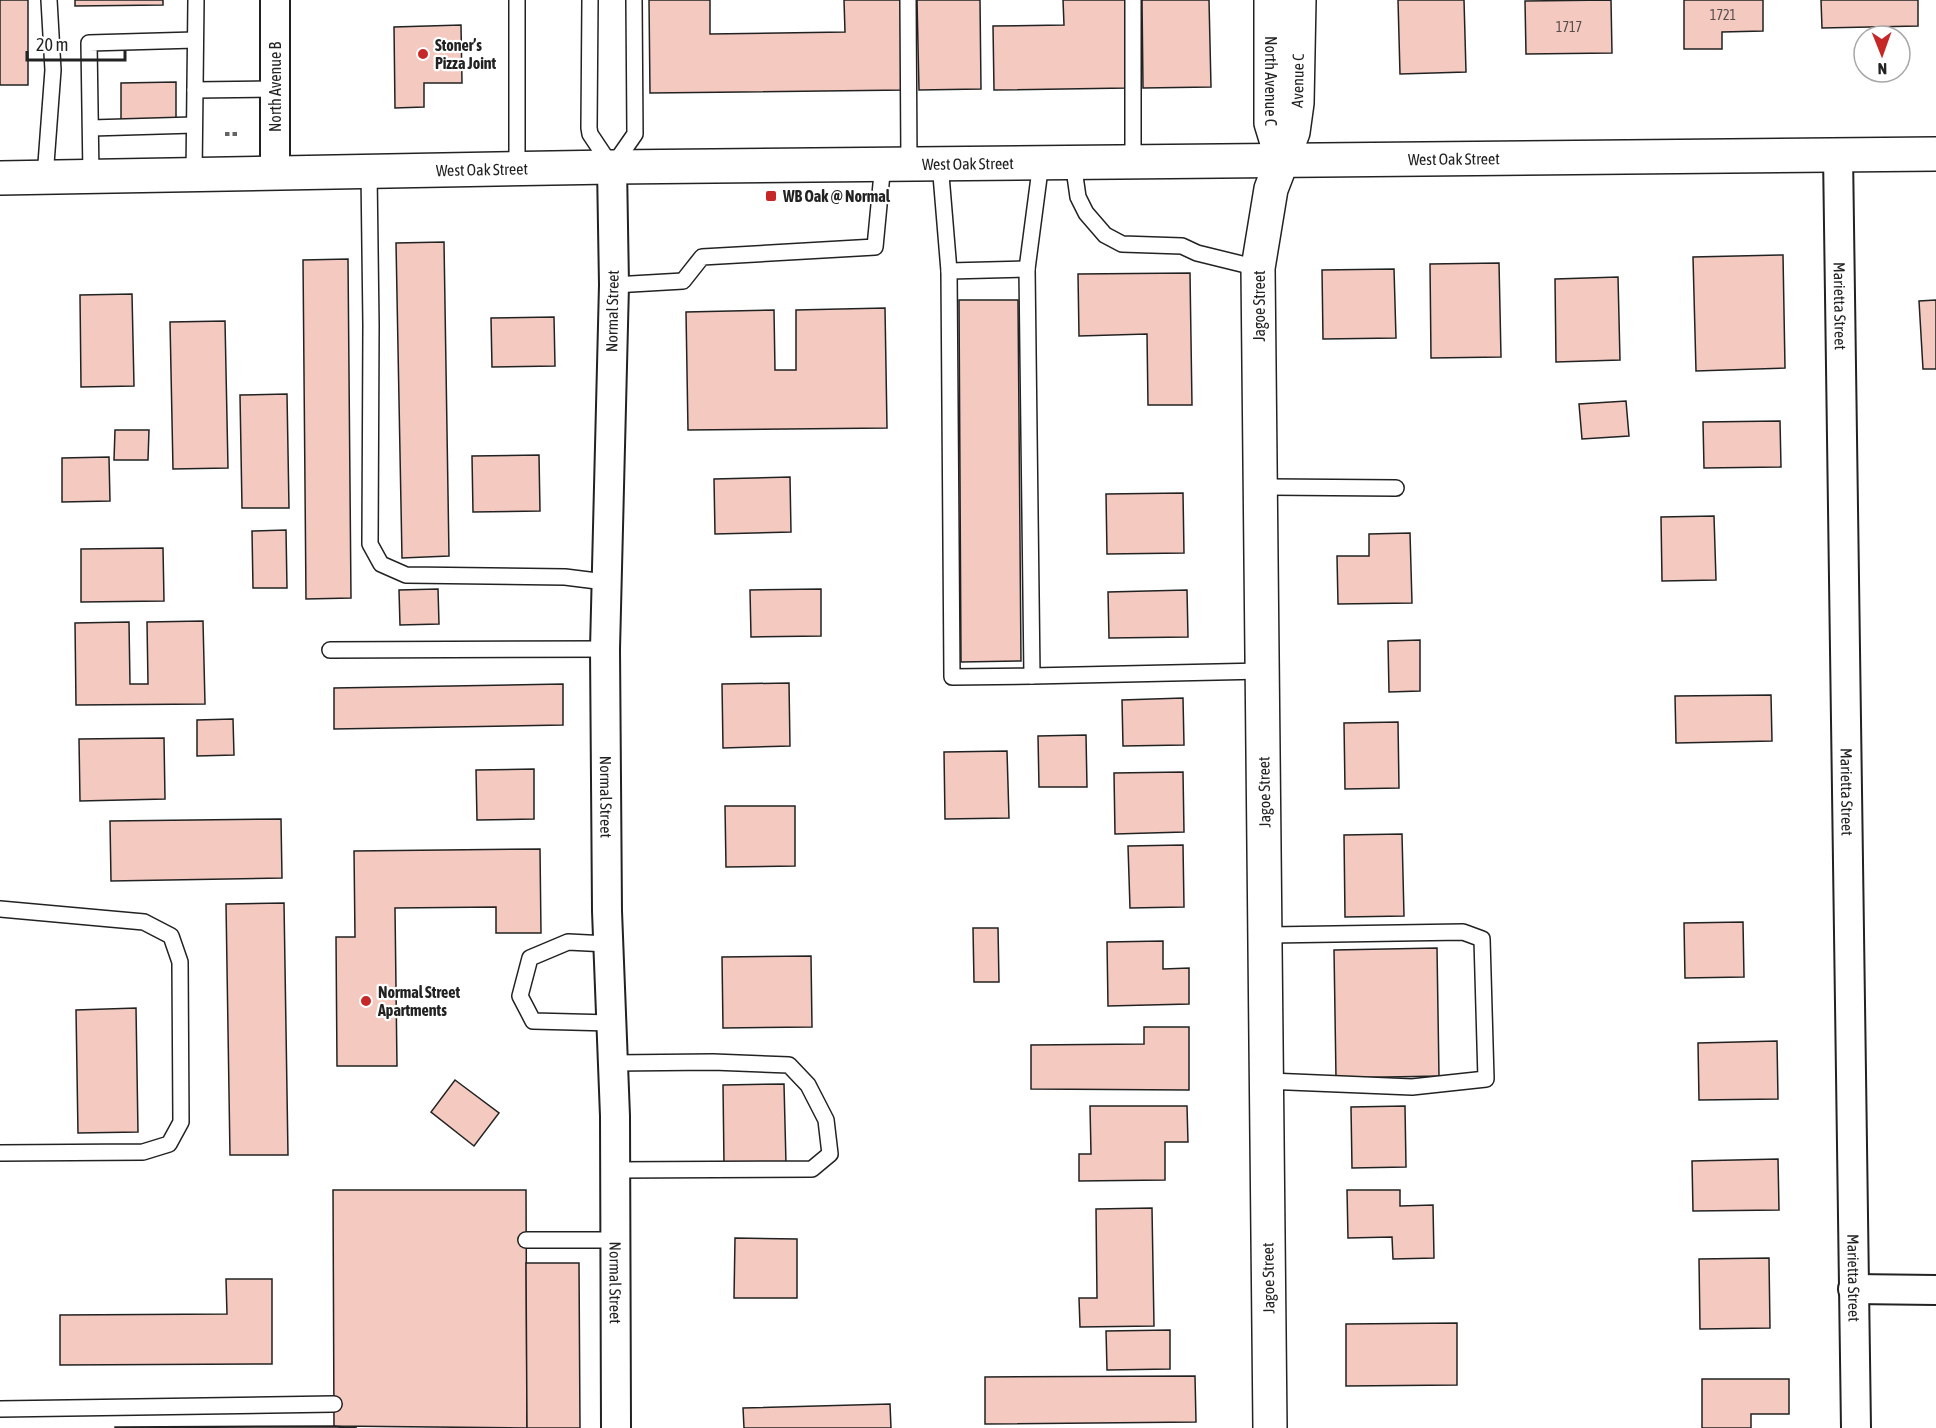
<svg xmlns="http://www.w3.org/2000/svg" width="1936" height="1428" font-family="'Asap Condensed',sans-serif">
<rect width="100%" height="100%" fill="#fff"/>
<!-- building -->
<g fill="#f3c9c0" stroke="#222" stroke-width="1.5">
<rect x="0" y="0" width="28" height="85"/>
<path d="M75 0H163V5L75 6Z"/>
<path d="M649 0H710V34L845 32 844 0H904L905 90 650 93Z"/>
<path d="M917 0H980L981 89 919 90Z"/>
<path d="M1063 0H1125L1127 88 994 90 993 26 1064 25Z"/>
<path d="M1142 0H1209L1211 87 1143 88Z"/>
<path d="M1398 0H1464L1466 72 1400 74Z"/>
<path d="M1611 0 1612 53 1526 54 1525 1Z"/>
<path d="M1684 0H1763V31L1722 32V49H1684Z"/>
<path d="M1821 0H1918V26L1822 28Z"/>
<path d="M461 25 462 83H424V107L395 108 394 27Z"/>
<path d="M176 82V120L121 121V83Z"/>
<path d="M444 242 449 556 402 558 396 243Z"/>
<path d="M1783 255 1785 368 1696 371 1693 257Z"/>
<path d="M348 259 351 598 306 599 303 260Z"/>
<path d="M1499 263 1501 357 1431 358 1430 264Z"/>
<path d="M1394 269 1396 338 1323 339 1322 270Z"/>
<path d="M1190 273 1192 405H1148L1147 334 1079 336 1078 274Z"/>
<path d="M1618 277 1620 360 1556 362 1555 279Z"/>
<path d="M132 294 134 386 81 387 80 295Z"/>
<path d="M959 300H1018L1021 661 961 662Z"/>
<path d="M1936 300V369H1923L1919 301Z"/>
<path d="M885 308 887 428 688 430 686 312 774 310 775 370H796V310Z"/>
<path d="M554 317 555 366 492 367 491 318Z"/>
<path d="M225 321 228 468 173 469 170 322Z"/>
<path d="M287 394 289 508H242L240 395Z"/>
<path d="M1626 401 1629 436 1582 439 1579 404Z"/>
<path d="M1780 421 1781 467 1704 468 1703 422Z"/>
<path d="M115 430H149L148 460H114Z"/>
<path d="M539 455 540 511 473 512 472 456Z"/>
<path d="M109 457 110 501 62 502V458Z"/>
<path d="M790 477 791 532 715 534 714 479Z"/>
<path d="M1183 493 1184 553 1107 554 1106 494Z"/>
<path d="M1714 516 1716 580 1662 581 1661 517Z"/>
<path d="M286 530 287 588H253L252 531Z"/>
<path d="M1410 533 1412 603 1338 604 1337 556H1369V534Z"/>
<path d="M163 548 164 601 81 602V549Z"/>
<path d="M438 589 439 624 400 625 399 590Z"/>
<path d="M821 589V636L751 637 750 590Z"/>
<path d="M1187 590 1188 637 1109 638 1108 592Z"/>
<path d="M203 621 205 704 76 705 75 623 129 622 130 684H148L147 622Z"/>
<path d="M1420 640V691L1389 692 1388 641Z"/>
<path d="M789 683 790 746 723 748 722 684Z"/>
<path d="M563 684V725L334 729V688Z"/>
<path d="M1771 695 1772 741 1676 743 1675 696Z"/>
<path d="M1183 698 1184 745 1123 746 1122 700Z"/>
<path d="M233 719 234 755 197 756V720Z"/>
<path d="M1398 722 1399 788 1345 789 1344 723Z"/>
<path d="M1086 735 1087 787H1039L1038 736Z"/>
<path d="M164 738 165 799 80 801 79 739Z"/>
<path d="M1007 751 1009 818 945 819 944 752Z"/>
<path d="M534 769V819L477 820 476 770Z"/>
<path d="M1183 772 1184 832 1115 834 1114 773Z"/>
<path d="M725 806H795V866L726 867Z"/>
<path d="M281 819 282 878 111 881 110 821Z"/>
<path d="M1402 834 1404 916 1345 917 1344 835Z"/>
<path d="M1183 845 1184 907 1130 908 1128 846Z"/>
<path d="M540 849 541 933H496V907L395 908 397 1066H337L336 937H355L354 851Z"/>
<path d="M284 903 288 1155H230L226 904Z"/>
<path d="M1743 922 1744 977 1685 978 1684 923Z"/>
<path d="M973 928H998L999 982H974Z"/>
<path d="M1163 941V969L1189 968V1004L1108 1006 1107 942Z"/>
<path d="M1437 948 1439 1076 1336 1078 1334 950Z"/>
<path d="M811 956 812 1027 723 1028 722 957Z"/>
<path d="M136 1008 138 1132 78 1133 76 1010Z"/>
<path d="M1144 1027H1189V1090L1031 1089V1045L1144 1044Z"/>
<path d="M1777 1041 1778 1099 1699 1100 1698 1043Z"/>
<path d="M455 1080 499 1113 474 1146 431 1112Z"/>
<path d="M784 1084 786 1164 724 1165 723 1085Z"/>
<path d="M1090 1106H1187L1188 1142H1165V1180L1079 1181V1154H1091Z"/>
<path d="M1405 1106 1406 1167 1352 1168 1351 1107Z"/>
<path d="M1778 1159 1779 1210 1693 1211 1692 1161Z"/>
<path d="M333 1190H526L527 1428 334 1426Z"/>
<path d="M1347 1190H1400V1206L1433 1205 1434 1258 1393 1259 1392 1237 1348 1238Z"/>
<path d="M1152 1208 1154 1326 1080 1327 1079 1298H1097L1096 1209Z"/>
<path d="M735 1238 797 1239V1298H734Z"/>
<path d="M1769 1258 1770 1328 1700 1329 1699 1259Z"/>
<path d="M526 1263H579L580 1428H527Z"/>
<path d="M226 1279H272V1364L60 1365V1315L227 1314Z"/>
<path d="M1457 1323V1385L1346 1386V1324Z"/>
<path d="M1170 1330V1369L1107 1370 1106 1331Z"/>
<path d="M1195 1376 1196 1422 985 1424V1377Z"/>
<path d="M1702 1379H1789V1414H1751V1428H1702Z"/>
<path d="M890 1404 891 1428H744L743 1408Z"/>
<path d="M115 1427 334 1426 357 1428H115Z"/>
</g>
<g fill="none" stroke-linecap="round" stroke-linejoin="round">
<!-- service casing -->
<g stroke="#222" stroke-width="18">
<g id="service">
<path d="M517 0V169"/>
<path d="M590 0 589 128 590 134 612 167 635 134 634 0"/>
<path d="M908 0 909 163"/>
<path d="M1133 0V161"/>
<path d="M195 90 276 89"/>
<path d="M91 128 194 125"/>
<path d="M1073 162 1078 197 1086 213 1105 235 1122 244 1182 246 1197 253 1258 268"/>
<path d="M940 163 949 271 952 677 1032 676 1027 269 1041 162"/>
<path d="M369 172 371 325 370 544 381 564 406 575 565 577 605 582"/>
<path d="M194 175 196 0"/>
<path d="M91 176 89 43 195 40"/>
<path d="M45 177 53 70 49 0"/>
<path d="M949 271 1027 269"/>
<path d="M614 285 683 281 702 257 875 247 883 163"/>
<path d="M1261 487 1396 488"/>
<path d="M330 650 605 649"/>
<path d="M1032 676 1263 671"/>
<path d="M0 909 144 922 171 936 180 962 181 1122 169 1144 143 1152 0 1153"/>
<path d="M1265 935 1463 932 1482 939 1486 1079 1412 1087 1267 1081"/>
<path d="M608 944 568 942 530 958 520 996 533 1021 611 1023"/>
<path d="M613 1063 713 1062 789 1065 808 1085 826 1120 830 1154 812 1169 615 1170"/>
<path d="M526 1240H615"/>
<path d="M0 1409 334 1404"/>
</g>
</g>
<!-- minor casing -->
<g stroke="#222" stroke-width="32">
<g id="minor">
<path id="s1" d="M1838 154 1856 1428"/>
<path id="s2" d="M612 167 614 285 605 649 607 911 615 1116 616 1428"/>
<path d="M275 174V0"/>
<path d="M1853 1289 1936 1290"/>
</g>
</g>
<!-- tertiary casing -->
<g stroke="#222" stroke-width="36">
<g id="tertiary">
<path id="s3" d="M1271 0V123L1282 159"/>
<path id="s4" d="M1270 1428 1258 268 1271 189 1293 132 1297 103 1299 0"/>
</g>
</g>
<!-- secondary casing -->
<g stroke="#222" stroke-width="36">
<g id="secondary">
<path id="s5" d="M0 178 612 167 1936 154"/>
</g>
</g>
<!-- path -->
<path stroke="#646464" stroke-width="4" stroke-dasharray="4.5 3" stroke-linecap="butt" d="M225 134H237"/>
<!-- service -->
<use href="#service" stroke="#fff" stroke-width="15"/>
<!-- minor -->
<use href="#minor" stroke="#fff" stroke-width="28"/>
<!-- tertiary -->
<use href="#tertiary" stroke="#fff" stroke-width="33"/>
<!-- secondary -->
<use href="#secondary" stroke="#fff" stroke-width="33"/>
</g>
<!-- markers -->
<g fill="#c62828" stroke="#fff" stroke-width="2">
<circle cx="423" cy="54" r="6"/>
<rect x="765" y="190" width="12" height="12" rx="3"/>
<circle cx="366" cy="1001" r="6"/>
</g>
<g text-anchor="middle" stroke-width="4.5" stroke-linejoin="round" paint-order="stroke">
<!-- number labels -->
<g font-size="14" fill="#564c4a">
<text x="1723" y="20">1721</text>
<text x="1569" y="32">1717</text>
</g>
<!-- poi labels -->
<g font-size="16" font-weight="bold" fill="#222" stroke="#fff" text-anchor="start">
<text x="435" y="51">Stoner’s<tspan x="435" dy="18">Pizza Joint</tspan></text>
<text x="783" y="202">WB Oak @ Normal</text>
<text x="378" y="998">Normal Street<tspan x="378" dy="18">Apartments</tspan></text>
</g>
<!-- street labels -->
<g font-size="16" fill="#222" stroke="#fff">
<text dy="6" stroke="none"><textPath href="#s3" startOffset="81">North Avenue C</textPath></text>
<text dy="6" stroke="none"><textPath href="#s4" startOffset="1353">Avenue C</textPath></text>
<text transform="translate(275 87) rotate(-90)" y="6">North Avenue B</text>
<text dy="6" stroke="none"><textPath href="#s5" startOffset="1454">West Oak Street</textPath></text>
<text dy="6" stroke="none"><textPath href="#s5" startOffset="968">West Oak Street</textPath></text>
<text dy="6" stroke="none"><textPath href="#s5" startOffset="482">West Oak Street</textPath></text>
<text dy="6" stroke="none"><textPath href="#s1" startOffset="152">Marietta Street</textPath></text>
<text transform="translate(1259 306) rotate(-90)" y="6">Jagoe Street</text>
<text transform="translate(612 311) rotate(-89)" y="6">Normal Street</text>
<text dy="6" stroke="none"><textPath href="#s1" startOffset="638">Marietta Street</textPath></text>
<text transform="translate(1264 792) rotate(-91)" y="6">Jagoe Street</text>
<text dy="6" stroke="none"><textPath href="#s2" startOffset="630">Normal Street</textPath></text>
<text dy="6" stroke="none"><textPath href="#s1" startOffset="1124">Marietta Street</textPath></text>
<text transform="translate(1268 1278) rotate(-91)" y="6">Jagoe Street</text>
<text dy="6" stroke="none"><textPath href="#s2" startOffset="1116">Normal Street</textPath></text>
</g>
</g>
<!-- north arrow -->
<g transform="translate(1882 54) rotate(179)"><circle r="28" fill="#ffffff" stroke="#a7a7a7" stroke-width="1.5"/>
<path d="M0-4.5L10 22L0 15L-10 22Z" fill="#c62828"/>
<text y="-9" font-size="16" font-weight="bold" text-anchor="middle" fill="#222222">N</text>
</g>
<!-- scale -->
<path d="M27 51v9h98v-9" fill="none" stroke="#222222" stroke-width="3"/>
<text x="36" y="51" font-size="18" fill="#222222" stroke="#ffffff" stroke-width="4.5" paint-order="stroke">20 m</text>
</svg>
